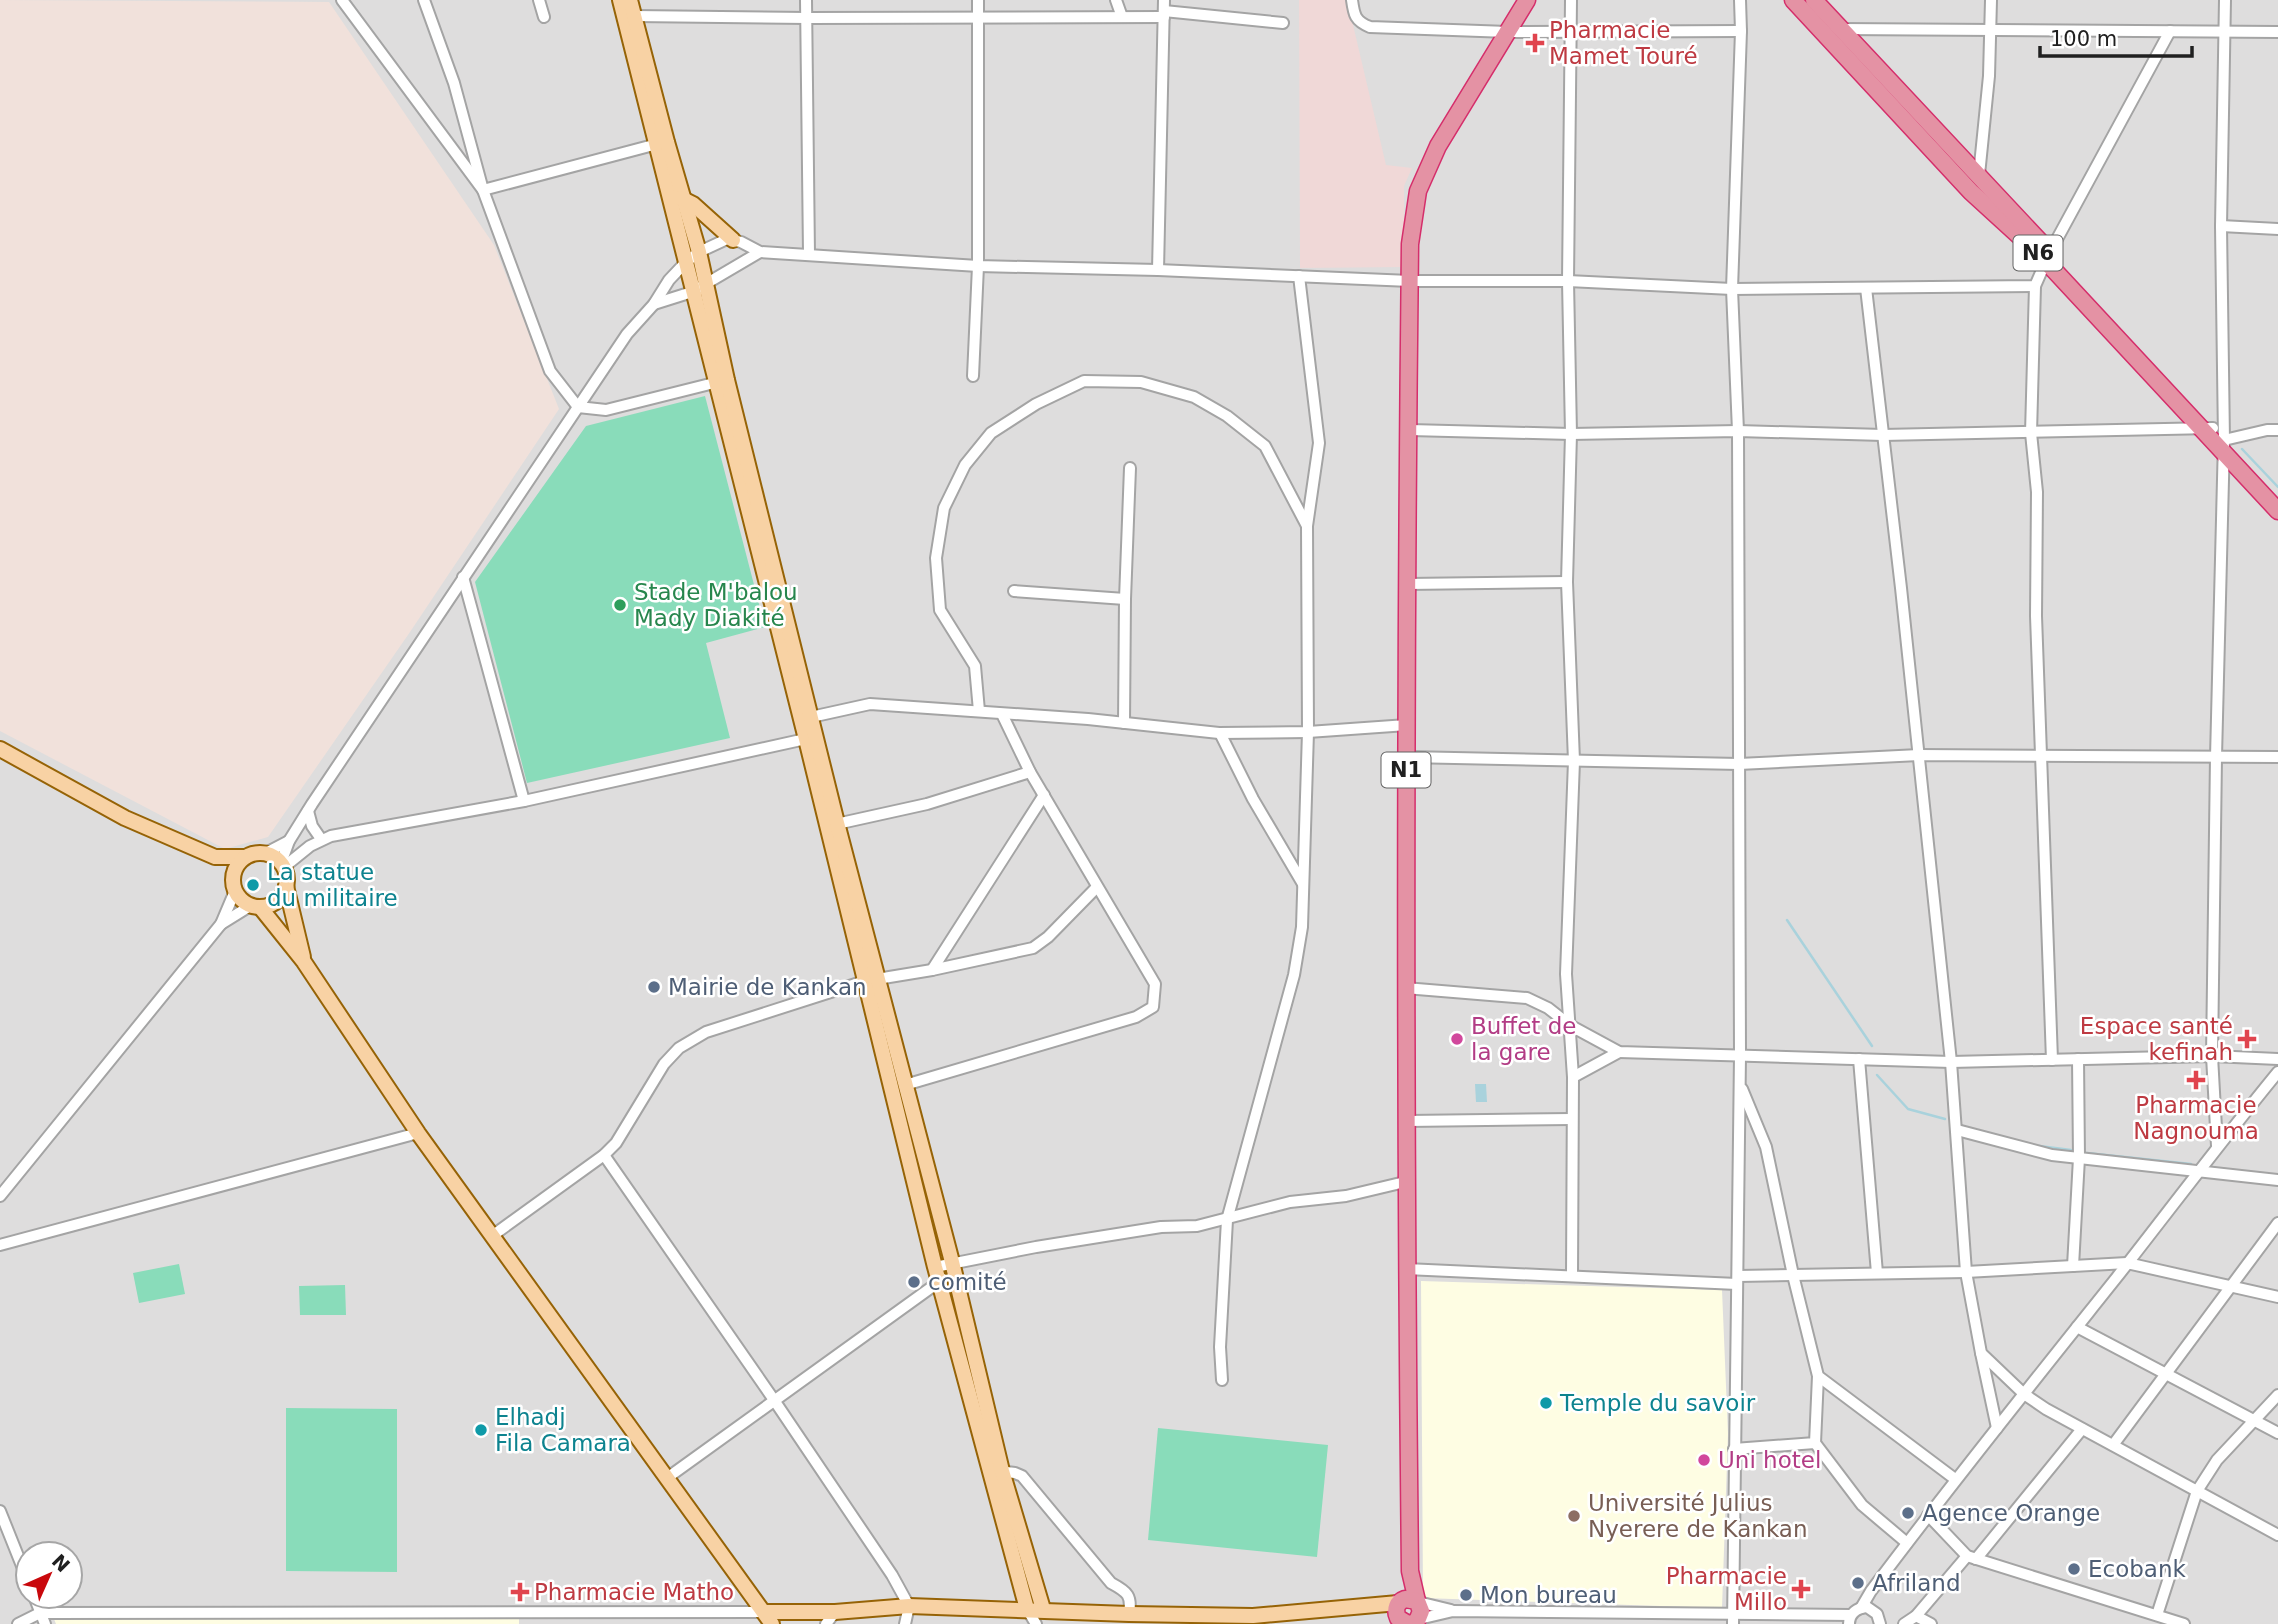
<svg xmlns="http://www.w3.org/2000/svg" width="2278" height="1624" font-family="'DejaVu Sans',sans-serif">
<rect width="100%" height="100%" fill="#f0ede7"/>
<!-- residential -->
<path fill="#dedddd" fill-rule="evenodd" d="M0 0H2278V1624H0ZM28 1554H70V1596H28Z"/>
<!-- commercial -->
<path fill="#f0d8d7" d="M1299 0H1352L1353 25 1386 165 1412 168 1404 186V267L1300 268Z"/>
<!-- education -->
<g fill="#fefde3">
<path d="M1421 1281 1722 1290 1728 1434 1722 1608 1423 1598Z"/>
<path d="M52 1614 519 1619V1624H56Z"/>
</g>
<!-- military -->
<path fill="#f1e1db" d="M0 0 329 2 494 245 559 409 410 632 268 837 225 849 0 731Z"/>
<!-- pitch -->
<g fill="#89dcba">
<path d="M705 396 765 627 706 643 730 738 527 783 475 582 586 426Z"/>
<path d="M179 1264 185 1294 139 1303 133 1273Z"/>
<path d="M345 1285 346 1315H300L299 1286Z"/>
<path d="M286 1408 397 1409V1572L286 1571Z"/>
<path d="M1158 1428 1328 1445 1317 1557 1148 1540Z"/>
</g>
<!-- water -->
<path fill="#a9d2dc" d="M1475 1084H1486L1487 1102H1476Z"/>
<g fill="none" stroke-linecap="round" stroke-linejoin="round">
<!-- stream -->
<g stroke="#a9d2dc" stroke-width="2.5">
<path d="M2242 449 2278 487"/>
<path d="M1787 920 1872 1046"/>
<path d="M1877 1075 1908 1109 1945 1119"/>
<path d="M2039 1146 2071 1150"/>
<path d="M2087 1153 2191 1164"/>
</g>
<!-- minor casing -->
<g stroke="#a4a4a4" stroke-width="14">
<g id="minor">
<path d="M342 0 483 190 661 143"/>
<path d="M424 0 454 83 483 190 550 371 578 407 606 410 722 381"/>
<path d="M539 0 544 17"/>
<path d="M806 0 809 254"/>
<path d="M1116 0 1122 17"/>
<path d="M1352 0C1354 15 1355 21 1370 27L1508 32 1741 31"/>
<path d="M1571 0 1568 281 1571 434 1567 582 1574 761 1566 974 1573 1077 1572 1276"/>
<path d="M1164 11 1283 23"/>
<path d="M634 16 807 18 1164 17"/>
<path d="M1839 29 2278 32"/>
<path d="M1979 175 1989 76 1991 0"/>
<path d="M2221 226 2278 229"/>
<path d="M1158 270 1164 0"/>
<path d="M2035 286 2031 433 2037 492 2036 616 2052 1060"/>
<path d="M1866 288 1901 588 1951 1062 1966 1272 1981 1353 2024 1394 2046 1409 2278 1535"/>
<path d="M654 304 692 292 760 252"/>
<path d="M973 376 978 266V0"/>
<path d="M1410 430 1571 434 1738 431 1883 435 2213 428"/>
<path d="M2224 440 2267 430H2278"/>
<path d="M463 577 524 801"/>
<path d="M1407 584 1567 582"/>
<path d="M1014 591 1125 599"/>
<path d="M979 711 975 666 940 610 936 558 944 508 965 465 991 433 1036 404 1084 381 1141 382 1194 397 1227 416 1265 446 1307 526"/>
<path d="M811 717 870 704 1088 719 1219 733 1308 732 1407 725"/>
<path d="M1124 723 1125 599 1130 468"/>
<path d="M1220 733 1253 799 1303 884"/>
<path d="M1407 757 1739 764 1919 755 2278 757"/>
<path d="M308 811 312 826 321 839"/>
<path d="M832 825 927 804 1030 772"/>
<path d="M266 853 289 841"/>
<path d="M281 863 289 841 312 804 627 334 654 304 669 280 686 262 699 252 727 239 741 242 760 252 978 266 1158 270 1410 281H1568L1732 289 2035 286 2050 252 2170 31"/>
<path d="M284 867 310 846 331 836 524 801 810 738"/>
<path d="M221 924 250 906"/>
<path d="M932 970 1044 795"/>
<path d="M1405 988 1527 998 1548 1008 1571 1026 1619 1052 1951 1062 2212 1056 2278 1059"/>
<path d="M1859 1059 1877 1273"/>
<path d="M1573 1077 1619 1052"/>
<path d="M905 1085 1136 1017 1153 1007 1155 984 1030 772 1002 714"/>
<path d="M1742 1089 1766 1147 1793 1275 1818 1376 1955 1479"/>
<path d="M1407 1121 1572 1119"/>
<path d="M1957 1130 2052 1155 2278 1180"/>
<path d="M2217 1146 2212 1056 2216 757 2224 440 2221 226 2225 0"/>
<path d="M604 1155 774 1400 892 1575 909 1606 905 1624"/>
<path d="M0 1196 221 924 235 891"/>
<path d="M492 1236 604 1155 616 1143 664 1064 679 1048 706 1032 865 981 932 970 1033 948 1048 937 1096 888"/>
<path d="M0 1245 418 1133"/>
<path d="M2073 1266 2079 1158 2078 1059"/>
<path d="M935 1267 1036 1247 1161 1227 1197 1226 1290 1202 1346 1196 1409 1181"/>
<path d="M1406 1269 1737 1284"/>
<path d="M1738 1276 1966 1272 2127 1263 2278 1297"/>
<path d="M2077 1327 2278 1433"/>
<path d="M1981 1353 1997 1428"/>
<path d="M1222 1380 1220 1347 1227 1220 1294 975 1302 927 1308 732 1307 526 1319 443 1299 276"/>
<path d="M1815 1443 1862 1505 1907 1543"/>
<path d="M2113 1445 2278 1223"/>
<path d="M1734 1449 1815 1443 1818 1376"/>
<path d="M998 1471 1015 1473 1022 1476 1111 1583C1128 1592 1132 1596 1129 1614"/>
<path d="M667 1478 943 1279"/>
<path d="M0 1511 28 1581"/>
<path d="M1928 1515 1967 1556 2184 1624"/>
<path d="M1976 1559 2082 1429"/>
<path d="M34 1596 45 1624"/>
<path d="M1418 1602 1451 1610"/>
<path d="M1861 1608 1871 1591C1951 1484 2034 1381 2117 1277 2171 1208 2223 1139 2278 1072"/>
<path d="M1027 1609 1036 1624"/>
<path d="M2157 1615 2197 1491 2217 1460 2278 1395"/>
<path d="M1916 1616 1931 1624"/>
<path d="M1419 1619 1453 1611 1851 1615"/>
<path d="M18 1624 40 1613 764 1612"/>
<path d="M826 1624 835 1612"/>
<path d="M1733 1624 1740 1056 1738 431 1732 289 1741 31 1740 0"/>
<path d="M1849 1624C1849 1613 1857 1608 1867 1607L1877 1614 1880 1624"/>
<path d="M1904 1624 1916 1616 1967 1556"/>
</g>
</g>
<!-- major casing -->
<g stroke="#966306" stroke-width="18">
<g id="major">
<path d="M620 0 806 739 935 1267 1027 1609"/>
<path d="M630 0 667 142 699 252 727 380 837 823 952 1262 1002 1471 1043 1609"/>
<path d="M681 198 693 204 733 240"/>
<path d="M0 749 125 818 215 857H245"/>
<circle cx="260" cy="880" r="27"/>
<path d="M286 886 303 957"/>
<path d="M260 907 304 962 418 1133 772 1624"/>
<path d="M764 1612H835L909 1606 1129 1614 1253 1616 1398 1603"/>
</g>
</g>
<!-- highway casing -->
<g stroke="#d52e6b" stroke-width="19">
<g id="highway">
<path d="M1793 0 1971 192 2040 255 2278 511"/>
<path d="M1814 0 2048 250"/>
<path d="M1417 1601 1410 1571C1405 1129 1405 686 1410 244L1418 191 1438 146 1527 0"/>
<path d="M1408 1624 1398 1618C1394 1609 1397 1602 1405 1599L1417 1601 1421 1611 1417 1621 1410 1624"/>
</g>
</g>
<!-- minor -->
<use href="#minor" stroke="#fff" stroke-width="10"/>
<!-- major -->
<use href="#major" stroke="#f8d2a4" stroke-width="14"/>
<!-- highway -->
<use href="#highway" stroke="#e492a4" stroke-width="16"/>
</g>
<!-- markers -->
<g fill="#e0444e" stroke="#fff" stroke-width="2.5">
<path d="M1531.5 32.5h7v7h7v7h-7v7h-7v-7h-7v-7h7z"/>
<path d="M2243.5 1028.5h7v7h7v7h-7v7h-7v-7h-7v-7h7z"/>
<path d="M2192.5 1069.5h7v7h7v7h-7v7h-7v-7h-7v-7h7z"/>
<path d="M1797.5 1578.5h7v7h7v7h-7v7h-7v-7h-7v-7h7z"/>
<path d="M516.5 1581.5h7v7h7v7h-7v7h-7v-7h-7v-7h7z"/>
</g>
<circle fill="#2e9e5b" stroke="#fff" stroke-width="2.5" cx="620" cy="605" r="7"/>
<g fill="#0f9aa8" stroke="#fff" stroke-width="2.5">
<circle cx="253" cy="885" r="7"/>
<circle cx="1546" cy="1403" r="7"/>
<circle cx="481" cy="1430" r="7"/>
</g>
<g fill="#5c6f8a" stroke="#fff" stroke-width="2.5">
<circle cx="654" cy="987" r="7"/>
<circle cx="914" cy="1282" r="7"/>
<circle cx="1908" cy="1513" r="7"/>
<circle cx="2074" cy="1569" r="7"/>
<circle cx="1858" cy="1583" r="7"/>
<circle cx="1466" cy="1595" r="7"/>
</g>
<g fill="#d1479c" stroke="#fff" stroke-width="2.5">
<circle cx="1457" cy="1039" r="7"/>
<circle cx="1704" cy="1460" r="7"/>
</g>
<circle fill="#8d6e63" stroke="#fff" stroke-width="2.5" cx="1574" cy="1516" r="7"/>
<g text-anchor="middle" stroke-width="5" stroke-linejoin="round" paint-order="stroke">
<!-- shield labels -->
<g fill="#fff" stroke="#636363" stroke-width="2">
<rect x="2013.5" y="235.5" width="49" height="35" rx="5"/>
<rect x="1381.5" y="752.5" width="49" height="35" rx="5"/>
</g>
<g font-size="21" font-weight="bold" fill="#202020">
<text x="2038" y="260">N6</text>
<text x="1406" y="777">N1</text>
</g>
<!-- health labels -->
<g font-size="23" fill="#be3a42" stroke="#fff" text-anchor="start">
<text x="1549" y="38">Pharmacie<tspan x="1549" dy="26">Mamet Touré</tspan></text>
<text x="2233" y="1034" text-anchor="end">Espace santé<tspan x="2233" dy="26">kefinah</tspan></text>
<text x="2196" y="1113" text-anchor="middle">Pharmacie<tspan x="2196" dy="26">Nagnouma</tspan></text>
<text x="1787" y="1584" text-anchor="end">Pharmacie<tspan x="1787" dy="26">Millo</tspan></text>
<text x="534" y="1600">Pharmacie Matho</text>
</g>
<!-- leisure labels -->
<g font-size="23" fill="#27864d" stroke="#fff" text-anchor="start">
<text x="634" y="600">Stade M'balou<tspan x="634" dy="26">Mady Diakité</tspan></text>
</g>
<!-- culture labels -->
<g font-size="23" fill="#0d838f" stroke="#fff" text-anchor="start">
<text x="267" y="880">La statue<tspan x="267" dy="26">du militaire</tspan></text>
<text x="1560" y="1411">Temple du savoir</text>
<text x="495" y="1425">Elhadj<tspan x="495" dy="26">Fila Camara</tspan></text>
</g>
<!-- service labels -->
<g font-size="23" fill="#4e5e75" stroke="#fff" text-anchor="start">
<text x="668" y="995">Mairie de Kankan</text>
<text x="928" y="1290">comité</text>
<text x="1922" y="1521">Agence Orange</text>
<text x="2088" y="1577">Ecobank</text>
<text x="1872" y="1591">Afriland</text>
<text x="1480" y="1603">Mon bureau</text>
</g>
<!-- hotel labels -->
<g font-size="23" fill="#b23c85" stroke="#fff" text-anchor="start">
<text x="1471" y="1034">Buffet de<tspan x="1471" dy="26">la gare</tspan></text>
<text x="1718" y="1468">Uni hotel</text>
</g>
<!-- education labels -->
<g font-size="23" fill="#785e54" stroke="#fff" text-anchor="start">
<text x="1588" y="1511">Université Julius<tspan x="1588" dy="26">Nyerere de Kankan</tspan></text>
</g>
</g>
<!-- north arrow -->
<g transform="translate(49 1575) rotate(45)"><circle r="33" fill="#ffffff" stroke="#a6a6a6" stroke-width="2"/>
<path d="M0-5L12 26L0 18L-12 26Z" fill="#c9080c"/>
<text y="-10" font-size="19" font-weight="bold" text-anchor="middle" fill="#202020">N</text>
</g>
<!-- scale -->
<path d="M2040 46v10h152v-10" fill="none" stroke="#202020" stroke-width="3.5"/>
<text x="2050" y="46" font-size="21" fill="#202020" stroke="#ffffff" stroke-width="5" paint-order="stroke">100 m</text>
</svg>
